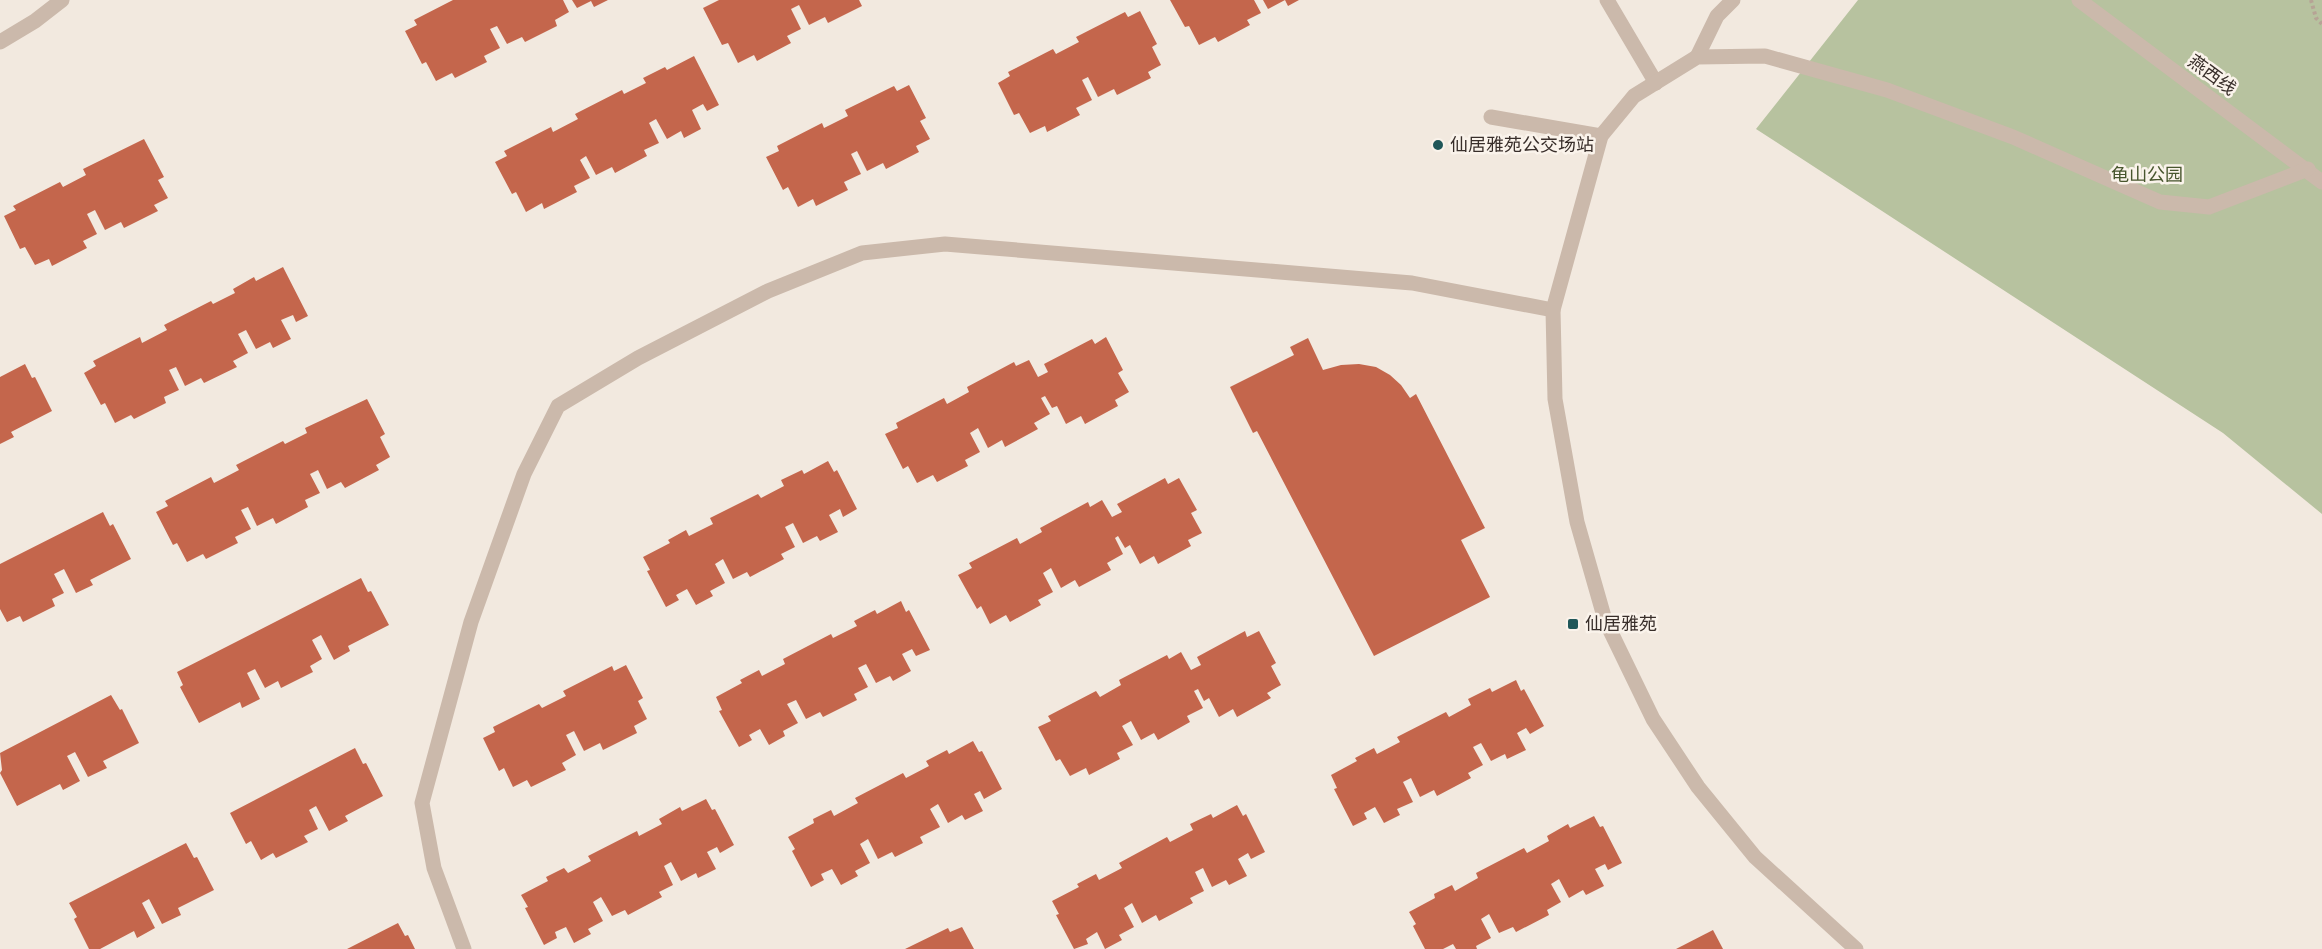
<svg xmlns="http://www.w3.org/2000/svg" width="2322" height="949" font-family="'Noto Sans','Noto Sans SC',sans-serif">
<rect width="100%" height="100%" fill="#f2e9df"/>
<!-- green -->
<path fill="#b7c29f" d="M1858 0H2322V514L2223 433 1756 129Z"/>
<!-- building -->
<g fill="#c4664c">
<path d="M453 0H563L569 12 555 20 557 26 525 42 522 37 507 44 497 26 490 29 500 48 484 56 487 62 455 78 452 73 436 81 426 62 422 64 405 31 417 25 414 20Z"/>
<path d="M572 0H608L594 7 591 1 577 8Z"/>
<path d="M719 0H859L862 6 828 23 825 17 809 25 799 5 791 9 801 29 787 36 791 43 757 61 754 55 738 63 728 43 722 45 703 8Z"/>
<path d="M1170 0H1254L1261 13 1247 20 1250 25 1218 42 1215 37 1199 45 1189 26 1185 27Z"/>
<path d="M1263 0H1299L1288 6 1285 0 1268 9Z"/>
<path d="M1140 11 1157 44 1152 47 1161 65 1148 72 1151 78 1117 95 1114 89 1098 97 1088 77 1082 80 1092 100 1076 108 1080 115 1047 132 1045 126 1030 133 1019 113 1014 115 998 83 1010 76 1008 72 1053 49 1056 54 1079 42 1076 37 1125 12 1128 17Z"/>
<path d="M694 56 719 105 707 111 703 104 692 110 701 129 684 138 681 131 667 139 656 119 649 123 659 143 644 150 647 156 615 173 612 167 596 175 586 156 580 160 590 178 574 186 577 192 544 209 542 203 526 212 516 192 512 194 495 162 507 156 504 151 551 127 553 132 578 119 575 114 622 90 624 94 646 83 643 78 665 67 667 70Z"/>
<path d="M909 85 926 118 920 121 930 139 916 146 919 152 886 169 883 163 867 171 857 151 851 154 861 174 844 182 848 190 816 206 813 199 798 207 788 187 783 190 766 157 779 151 777 146 822 123 824 128 848 116 845 110 894 86 897 91Z"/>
<path d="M144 139 164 177 158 180 168 198 154 205 158 211 124 228 121 222 105 230 95 210 87 214 97 234 83 241 87 248 52 266 49 259 35 265 25 247 20 249 4 216 16 210 13 206 60 182 63 187 86 175 83 169Z"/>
<path d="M283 267 308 316 296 322 293 315 281 320 291 339 273 348 270 342 256 349 246 330 238 334 248 353 233 361 237 367 204 383 201 378 185 386 176 367 169 370 179 390 164 397 166 403 134 419 131 415 115 423 105 403 101 405 84 373 96 366 93 361 140 337 142 343 167 330 164 325 211 301 213 304 235 293 233 289 254 277 256 281Z"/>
<path d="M1106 337 1123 370 1118 373 1129 392 1115 400 1118 406 1085 424 1081 416 1066 424 1057 406 1052 408 1045 396 1041 398 1050 414 1034 423 1038 429 1005 447 1002 440 988 448 978 428 970 433 980 452 965 460 968 466 937 482 933 475 917 483 908 466 903 469 885 434 898 428 896 423 944 398 947 404 969 392 967 387 1014 362 1016 366 1029 360 1038 377 1048 372 1044 364 1092 339 1095 344Z"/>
<path d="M1308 338 1323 370 1341 365 1359 364 1376 367 1390 375 1401 385 1410 398 1416 394 1485 528 1461 540 1490 597 1374 656 1257 431 1253 433 1230 387 1294 355 1290 347Z"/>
<path d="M25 364 32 378 35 377 52 411 11 432 14 437 0 444V377Z"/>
<path d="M367 399 385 434 380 437 390 457 376 465 379 470 345 488 341 482 327 489 318 470 310 474 320 493 305 500 308 507 276 524 273 518 257 526 248 507 241 510 251 529 235 537 238 543 206 559 203 554 187 562 177 543 173 545 156 512 168 506 165 501 211 477 214 483 239 470 236 465 283 441 285 444 307 433 305 428Z"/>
<path d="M828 461 834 472 837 470 857 509 843 517 840 509 829 515 838 532 820 541 817 536 803 543 793 523 785 527 795 547 781 554 784 559 750 577 747 572 733 579 723 559 715 564 725 583 710 591 713 596 696 605 687 589 676 595 679 600 666 607 647 571 650 570 643 557 670 543 668 540 686 530 689 536 713 524 710 518 758 494 761 498 784 486 781 480 802 470 804 474Z"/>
<path d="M1165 478 1168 484 1179 478 1197 510 1191 513 1202 533 1188 540 1191 546 1158 564 1154 556 1140 564 1130 545 1125 548 1118 536 1115 538 1123 554 1107 563 1111 570 1079 587 1075 580 1061 588 1051 568 1043 573 1053 592 1038 600 1041 605 1010 622 1006 615 990 624 981 606 977 609 958 575 972 568 969 563 1017 538 1020 544 1042 532 1040 528 1088 502 1090 507 1102 500 1112 517 1122 512 1117 504Z"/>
<path d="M103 512 110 526 113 524 131 559 90 580 93 585 76 593 64 569 54 574 64 593 52 599 55 606 23 622 20 616 7 622 0 609V564Z"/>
<path d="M361 578 368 592 371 591 389 625 348 646 350 651 334 660 321 635 312 640 322 659 310 666 313 672 281 688 278 681 265 688 255 669 247 673 260 699 242 708 240 702 199 723 180 687 183 685 177 672Z"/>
<path d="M901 601 906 612 909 610 930 650 916 656 912 649 902 654 911 671 893 681 890 676 876 683 866 664 858 668 868 687 854 694 857 700 823 717 820 712 806 719 796 700 787 704 798 723 783 731 785 736 769 745 760 729 749 735 752 740 739 747 719 711 722 710 716 697 742 683 740 680 759 670 762 676 785 664 783 659 831 634 833 638 857 626 854 621 875 610 877 614Z"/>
<path d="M1245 631 1247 637 1259 631 1276 663 1271 666 1281 685 1267 693 1271 698 1237 717 1233 709 1219 717 1209 698 1204 701 1198 689 1194 691 1203 708 1187 716 1190 722 1158 740 1154 733 1141 740 1131 721 1122 726 1133 745 1117 753 1120 759 1089 775 1086 768 1070 776 1060 759 1056 761 1038 727 1051 721 1048 716 1096 691 1100 697 1121 685 1119 680 1167 655 1169 659 1181 652 1191 670 1201 665 1197 657Z"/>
<path d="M626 665 643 698 638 701 647 719 634 726 637 733 603 750 600 743 584 751 574 731 566 735 576 755 562 763 566 770 531 787 527 780 513 787 504 768 499 771 483 738 495 732 493 727 539 704 542 708 566 696 563 691 612 666 614 671Z"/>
<path d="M1516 680 1521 691 1524 689 1544 726 1530 734 1526 728 1517 733 1526 750 1507 759 1505 754 1491 761 1481 743 1473 747 1483 765 1468 773 1471 778 1437 796 1434 790 1420 797 1411 778 1403 782 1413 802 1397 809 1400 815 1384 823 1375 807 1364 813 1367 819 1353 826 1334 789 1337 788 1331 775 1357 761 1355 758 1374 748 1377 754 1400 742 1397 737 1446 712 1449 717 1471 705 1468 699 1490 688 1492 692Z"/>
<path d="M111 695 120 710 122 709 139 743 103 761 107 768 88 777 75 752 67 756 80 781 63 790 60 784 17 806 0 773 2 770 0 753Z"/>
<path d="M973 741 979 752 982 751 1002 789 984 799 980 791 974 794 983 811 965 820 962 815 948 823 938 804 930 809 940 827 920 837 923 843 895 857 892 852 878 859 868 839 860 844 870 863 855 871 858 876 841 885 832 869 821 874 824 880 811 887 792 851 795 849 788 837 814 823 813 819 831 810 834 816 858 803 855 798 903 773 906 778 929 766 926 761 947 750 949 754Z"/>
<path d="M355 748 363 764 366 763 383 796 345 816 348 821 329 831 316 806 309 810 318 829 304 836 308 842 276 858 273 853 261 860 251 841 246 844 230 813Z"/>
<path d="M706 799 712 810 715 809 734 845 720 853 717 847 707 852 716 869 698 878 696 873 681 881 671 862 664 866 673 885 659 892 662 897 628 915 625 910 612 916 601 897 593 902 603 921 588 929 591 934 574 943 566 927 555 932 557 938 544 945 525 908 528 907 521 895 548 881 546 877 564 868 568 873 591 861 588 856 637 831 639 836 662 824 659 819 680 807 682 811Z"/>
<path d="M1237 805 1243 816 1246 814 1265 852 1251 859 1248 853 1238 859 1247 876 1229 885 1226 880 1212 887 1203 868 1195 872 1204 891 1190 898 1193 903 1159 921 1156 915 1142 923 1132 903 1124 908 1134 927 1119 935 1122 940 1105 949 1097 932 1086 939 1088 944 1074 949 1056 915 1059 914 1052 901 1079 887 1077 884 1096 874 1099 880 1122 868 1119 863 1167 837 1170 842 1193 830 1190 824 1211 814 1213 818Z"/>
<path d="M1594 816 1600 827 1603 826 1622 863 1608 870 1605 864 1595 869 1604 886 1586 895 1583 890 1569 898 1559 879 1551 884 1561 902 1547 910 1549 915 1516 932 1513 927 1499 933 1489 914 1481 919 1491 938 1476 946 1477 949H1456L1453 944 1443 949H1425L1413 926 1416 924 1409 912 1435 898 1434 894 1452 885 1455 891 1478 878 1476 873 1524 848 1527 853 1549 841 1547 836 1568 824 1570 828Z"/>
<path d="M186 843 194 858 197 857 214 890 178 908 181 915 162 924 149 899 142 903 155 928 137 938 134 931 100 949H89L74 919 77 917 69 903Z"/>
<path d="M398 923 405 936 408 935 415 949H347Z"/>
<path d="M962 927 974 949H905L948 928 950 932Z"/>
<path d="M1713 930 1723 949H1676Z"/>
</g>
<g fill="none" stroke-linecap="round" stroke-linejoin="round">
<!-- path -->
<path stroke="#b6a395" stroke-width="4" stroke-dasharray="3 3" stroke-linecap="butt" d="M2311 0 2316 18 2322 24"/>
<!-- service -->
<g stroke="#cbb9ab" stroke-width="15">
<path d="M1607 0 1656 83"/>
<path d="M0 42 35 21 62 0"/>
<path d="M1697 57 1717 16 1733 0"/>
<path d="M464 949 434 868 422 803 471 622 524 474 558 406 638 358 768 291 862 253 945 244 1412 283 1553 310"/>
</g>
<!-- minor -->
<g stroke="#cbb9ab" stroke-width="15">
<path d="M2079 0 2322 182"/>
<path d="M1491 117 1601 136"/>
<path d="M1856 949 1755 857 1698 787 1653 719 1605 620 1577 522 1555 399 1553 310 1601 136 1634 96 1697 57 1765 56 1887 90 2013 137 2160 202 2209 207 2308 169"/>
</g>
</g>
<!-- markers -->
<g fill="#205759" stroke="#faf3eb" stroke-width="2">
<circle cx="1438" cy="145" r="6"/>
<rect x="1567" y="618" width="12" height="12" rx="3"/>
</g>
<g text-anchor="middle" stroke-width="5" stroke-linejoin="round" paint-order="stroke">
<!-- street labels -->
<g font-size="18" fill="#382e2a" stroke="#faf3eb">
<text transform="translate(2212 75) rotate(36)" y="6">燕西线</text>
</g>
<!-- poi labels -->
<g font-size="18" fill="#382e2a" stroke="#faf3eb" text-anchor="start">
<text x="1450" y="151">仙居雅苑公交场站</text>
<text x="1585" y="630">仙居雅苑</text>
</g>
<!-- park labels -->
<g font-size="18" fill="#48562e" stroke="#faf3eb">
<text x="2147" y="181">龟山公园</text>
</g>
</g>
</svg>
